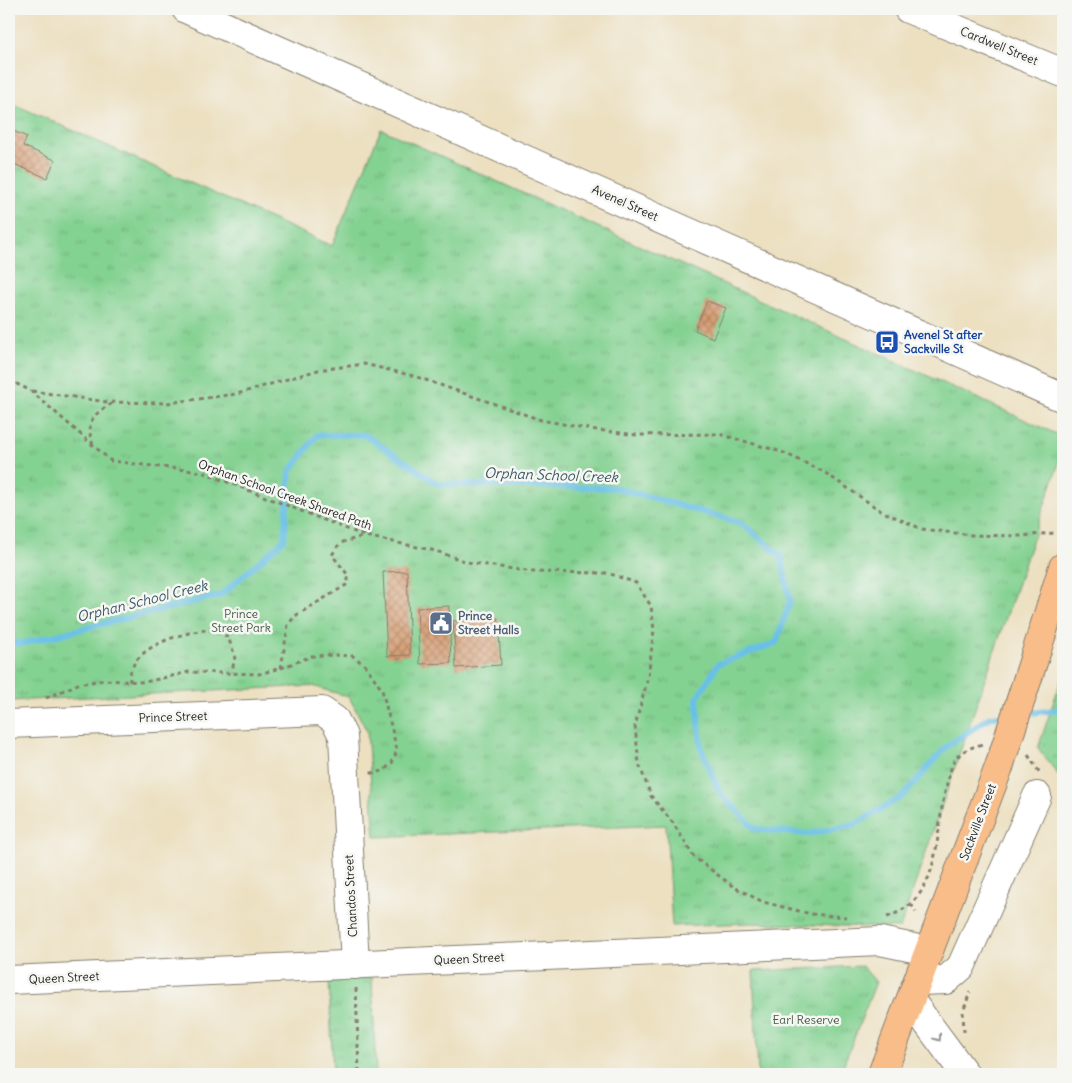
<svg xmlns="http://www.w3.org/2000/svg" width="1072" height="1083" font-family="Delius,sans-serif">
<defs>
<pattern id="park-tufts" width="24" height="20" patternUnits="userSpaceOnUse" patternTransform="scale(1.25)"><rect width="24" height="20" fill="#84d292"/><path d="M3 7l-1-3M5 7V3M7 7l1-3M15 17l-1-3M17 17v-4M19 17l1-3" fill="none" stroke="#71b47d"/></pattern>
<pattern id="building-cross-hatch" width="8" height="8" patternUnits="userSpaceOnUse" patternTransform="scale(1.25)"><rect width="8" height="8" fill="#d69c72"/><path d="M0 0l8 8M0 8l8-8" fill="none" stroke="#ad7e5d"/></pattern>
</defs>
<rect width="100%" height="100%" fill="#f6f6f2"/>
<filter id="ink" filterUnits="userSpaceOnUse"><feTurbulence type="fractalNoise" baseFrequency=".02" numOctaves="2"/><feDisplacementMap in="SourceGraphic" scale="10" xChannelSelector="R" yChannelSelector="G"/><feConvolveMatrix kernelMatrix="1 2 1 2 8 2 1 2 1" color-interpolation-filters="sRGB"/></filter>
<filter id="wash" filterUnits="userSpaceOnUse"><feTurbulence type="fractalNoise" baseFrequency=".0096" numOctaves="4" result="noise"/><feDisplacementMap in="SourceGraphic" scale="20" xChannelSelector="R" yChannelSelector="G"/><feGaussianBlur stdDeviation="1.12" result="paint"/><feColorMatrix in="noise" values="0 0 0 0 0 0 0 0 0 0 0 0 0 0 0 0 0 1.4 0 .05"/><feComposite in="paint" operator="in"/></filter>
<g filter="url(#wash)">
<rect width="100%" height="100%" fill="#ece0c1"/>
<!-- park -->
<g fill="url(#park-tufts)" stroke="#507757">
<path d="M9 102 332 246 381 129 1063 437V451L900 928 749 923 672 926 666 825 375 837 367 731 349 697 313 686 9 701Z"/>
<path d="M1063 674V781L1038 748Z"/>
<path d="M862 966 876 982 840 1074H758L753 971Z"/>
<path d="M372 977 376 1074H333L329 979Z"/>
</g>
<g fill="none" stroke-linecap="round" stroke-linejoin="round">
<!-- stream -->
<g stroke="#69c0e6" stroke-width="6">
<path d="M9 640 20 644 221 595 284 540 290 472 317 435H365L438 484 617 488 742 523 781 556 790 601 776 643 718 664 697 698 701 748 720 793 755 829 808 834 856 824 903 796 946 747 990 717 1008 715"/>
<path d="M1023 714 1063 709"/>
</g>
</g>
<g id="blocks">
<!-- building -->
<g fill="url(#building-cross-hatch)">
<path d="M9 129 27 137 23 146 55 160 47 178 9 162Z"/>
<path d="M707 301 726 308 713 338 695 330Z"/>
<path d="M407 571 410 655 387 656 383 572Z"/>
<path d="M449 606 451 663 420 664 417 608Z"/>
<path d="M498 618 501 665 456 668 453 621Z"/>
</g>
</g>
</g>
<g filter="url(#ink)">
<use href="#blocks" fill-opacity="0" stroke="#847e6e" stroke-width="1"/>
<g fill="none" stroke-linecap="round" stroke-linejoin="round">
<!-- minor casing -->
<g stroke="#847e6e" stroke-width="30">
<g id="minor">
<path d="M186 9 1063 398"/>
<path d="M908 9 1063 73"/>
<path d="M9 724 322 711 335 720 343 736 355 965"/>
<path d="M9 980 880 941 928 951"/>
<path d="M918 981 946 980 961 967 1037 796"/>
<path d="M911 1001 965 1074"/>
</g>
</g>
<!-- major casing -->
<g stroke="#847e6e" stroke-width="30">
<g id="major">
<path d="M1035 656 1063 567"/>
<path d="M882 1074 999 767"/>
</g>
</g>
<!-- path -->
<g stroke="#847e6e" stroke-width="3" stroke-dasharray="4 4" stroke-linecap="butt">
<path d="M9 380 31 391 111 461 202 472 365 536 436 551 467 562 533 572 608 573 636 583 651 606 654 630 648 677 635 726 639 764 651 796 673 823 694 857 734 887 763 902 811 914 846 917"/>
<path d="M32 391 107 402 167 403 237 394 318 370 364 364 414 376 541 420 590 429 637 435 719 434 782 452 824 472 881 511 922 529 971 535 1020 536 1054 533"/>
<path d="M93 445C85 423 93 413 113 403"/>
<path d="M281 668 312 656 335 655 353 656 366 666 382 690 397 750 392 763 383 771 367 774"/>
<path d="M130 682C126 649 179 633 206 630 213 629 221 634 228 637L235 656 232 672"/>
<path d="M46 698 78 684 103 680 145 682 189 672 259 674 281 668 288 625 295 616 348 584V575L332 555 340 543 364 536"/>
<path d="M1028 755 1040 773"/>
<path d="M911 904 916 912"/>
<path d="M887 917C945 897 933 833 947 784 950 775 951 762 958 756 965 749 973 747 982 744"/>
<path d="M356 988 359 1074"/>
<path d="M964 1032 963 1012 970 992"/>
</g>
<!-- minor -->
<use href="#minor" stroke="#fff" stroke-width="28"/>
<!-- major -->
<use href="#major" stroke="#f8bd89" stroke-width="28"/>
<!-- major-bridge casing -->
<g stroke="#847e6e" stroke-width="30" stroke-linecap="butt">
<path id="major-bridge" d="M999 767 1035 656"/>
</g>
<!-- major-bridge -->
<use href="#major-bridge" stroke="#f8bd89" stroke-width="28"/>
</g>
<!-- one-way arrows -->
<defs><path id="oneway-chevron" d="M-2-3.5L2.5 0L-2 3.5" fill="none" stroke-width="1.6" stroke-linecap="round" stroke-linejoin="round" transform="scale(1.25)"/></defs>
<use stroke="#999" href="#oneway-chevron" transform="translate(938 1038) rotate(54)"/>
</g>
<!-- icons -->
<defs>
<g id="bus-square" transform="scale(1.25)"><rect x="-9" y="-9" width="18" height="18" rx="4" fill="#1a4fb4" stroke="#f6f6f2"/><path d="M-5-6H5V4H4V6H2V4H-2V6H-4V4H-5ZM-3.5-4V0h7V-4ZM-3.5 1.2v1.5H-2V1.2ZM2 1.2v1.5H3.5V1.2Z" fill="#fff"/></g>
<g id="civic-square" transform="scale(1.25)"><rect x="-9" y="-9" width="18" height="18" rx="4" fill="#5c6f8a" stroke="#f6f6f2"/><path d="M-.6-6.5H3V-4.5H.6V-3L4-1V1h2V6H-6V1h2V-1L-.6-3ZM-1.2 2.5V6h2.4V2.5Z" fill="#fff"/></g>
</defs>
<g fill-rule="evenodd">
<use href="#bus-square" x="887" y="342"/>
<use href="#civic-square" x="441" y="623"/>
</g>
<g text-anchor="middle" stroke-width="5" stroke-linejoin="round" paint-order="stroke">
<!-- street labels -->
<g font-size="12" fill="#1c1c1c" stroke="#f6f6f2">
<text transform="translate(999 46) rotate(22)" y="4">Cardwell Street</text>
<text transform="translate(625 203) rotate(24)" y="4">Avenel Street</text>
<text transform="translate(285 495) rotate(20)" y="4">Orphan School Creek Shared Path</text>
<text transform="translate(173 717) rotate(-2)" y="4">Prince Street</text>
<text transform="translate(978 822) rotate(-69)" y="4">Sackville Street</text>
<text transform="translate(351 896) rotate(-93)" y="4">Chandos Street</text>
<text transform="translate(469 959) rotate(-3)" y="4">Queen Street</text>
<text transform="translate(64 978) rotate(-3)" y="4">Queen Street</text>
</g>
<!-- transit labels -->
<g font-size="12" font-weight="bold" fill="#164399" stroke="#f6f6f2" text-anchor="start">
<text x="904" y="339">Avenel St after<tspan x="904" dy="14">Sackville St</tspan></text>
</g>
<!-- park labels -->
<g font-size="12" fill="#405c45" stroke="#f6f6f2">
<text x="241" y="618">Prince<tspan x="241" dy="14">Street Park</tspan></text>
<text x="806" y="1024">Earl Reserve</text>
</g>
<!-- service labels -->
<g font-size="12" font-weight="bold" fill="#4e5e75" stroke="#f6f6f2" text-anchor="start">
<text x="458" y="620">Prince<tspan x="458" dy="14">Street Halls</tspan></text>
</g>
<!-- water labels -->
<g font-size="14" font-style="italic" fill="#375563" stroke="#f6f6f2">
<text transform="translate(551 475) rotate(2)" y="5">Orphan School Creek</text>
<text transform="translate(142 601) rotate(-14)" y="5">Orphan School Creek</text>
</g>
</g>
<!-- margin -->
<rect width="1072" height="1083" fill="none" stroke="#f6f6f2" stroke-width="30"/>
</svg>
